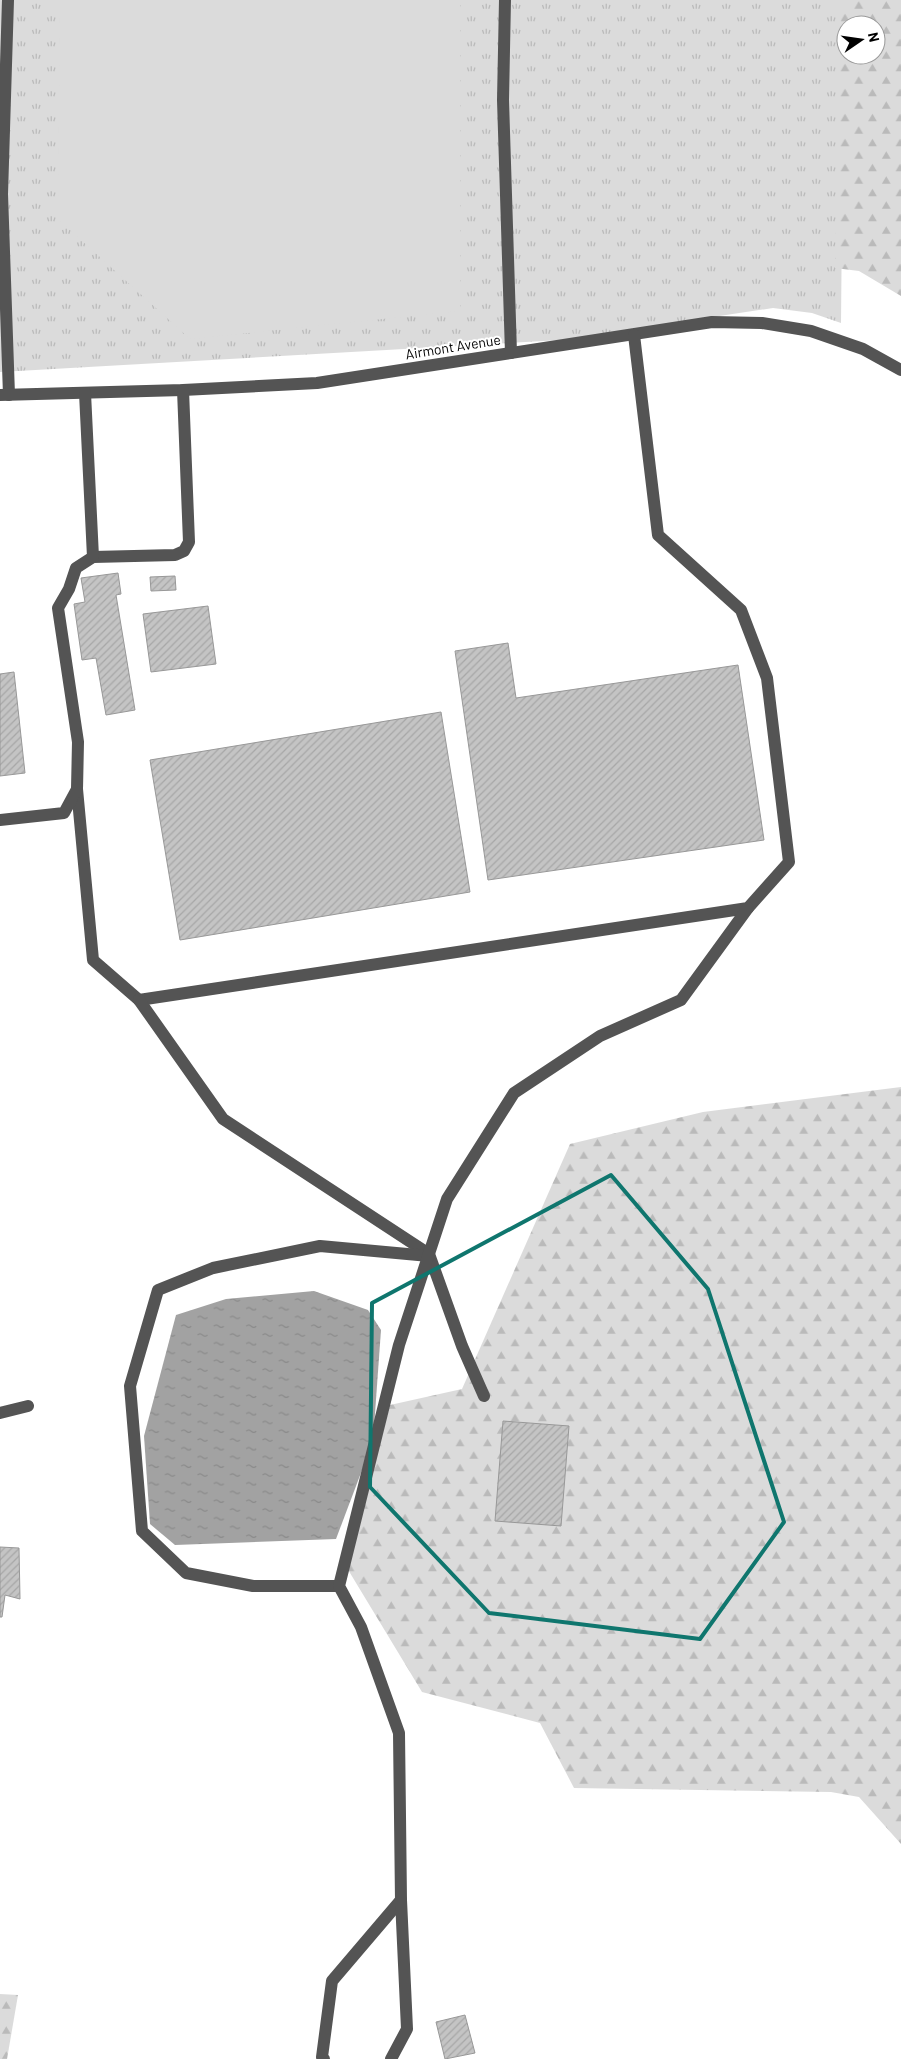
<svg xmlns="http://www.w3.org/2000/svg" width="901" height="2059" font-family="Barlow,sans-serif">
<defs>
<pattern id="grass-tufts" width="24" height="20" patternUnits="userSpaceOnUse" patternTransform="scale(1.25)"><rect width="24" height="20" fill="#dbdbdb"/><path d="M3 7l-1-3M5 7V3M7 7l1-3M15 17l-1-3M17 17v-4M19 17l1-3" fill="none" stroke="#bababa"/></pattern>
<pattern id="forest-firs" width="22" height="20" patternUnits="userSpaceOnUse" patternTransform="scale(1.25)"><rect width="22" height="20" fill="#dbdbdb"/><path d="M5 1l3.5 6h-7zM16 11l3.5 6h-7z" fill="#bababa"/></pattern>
<pattern id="water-ripples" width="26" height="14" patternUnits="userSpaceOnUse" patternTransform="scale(1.25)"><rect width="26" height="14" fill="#a2a2a2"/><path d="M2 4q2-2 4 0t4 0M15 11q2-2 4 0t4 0" fill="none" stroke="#8a8a8a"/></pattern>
<pattern id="building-hatch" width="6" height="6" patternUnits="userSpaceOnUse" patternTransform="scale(1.25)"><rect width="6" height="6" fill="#c4c4c4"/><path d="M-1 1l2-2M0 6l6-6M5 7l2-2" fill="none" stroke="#a7a7a7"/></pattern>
</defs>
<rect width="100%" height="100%" fill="#fff"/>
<!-- grass -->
<path fill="url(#grass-tufts)" d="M0 0H844L841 323 812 313 773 308 561 340 0 372Z"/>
<!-- forest -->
<g fill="url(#forest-firs)" fill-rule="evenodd">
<path d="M841 0H901V296L859 271 835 268ZM846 25H876V55H846Z"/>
<path d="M901 1087V1844L859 1797 831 1792 574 1788 540 1723 422 1692 347 1568 390 1405 462 1389 570 1144 703 1112Z"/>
<path d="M0 1994 18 1995 7 2059H0Z"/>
</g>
<!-- garden -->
<path fill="#dbdbdb" d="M60 0H460V311L190 339 58 219Z"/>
<!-- water -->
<path fill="url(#water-ripples)" d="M314 1291 368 1310 381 1330 373 1441 336 1539 175 1545 150 1524 144 1436 176 1315 226 1299Z"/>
<!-- building -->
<g fill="url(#building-hatch)" stroke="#989898">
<path d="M118 573 121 594 116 595 135 710 106 715 96 658 82 660 74 604 85 602 81 578Z"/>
<path d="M175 576 176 590 151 591 150 577Z"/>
<path d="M208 606 216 664 151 672 143 614Z"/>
<path d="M508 643 516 698 738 665 764 840 488 880 455 651Z"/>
<path d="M14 672 25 773 0 776V674Z"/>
<path d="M441 712 470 892 180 940 150 760Z"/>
<path d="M503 1421 569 1426 561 1526 495 1521Z"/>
<path d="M0 1547 19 1548 20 1599 5 1595 2 1617H0Z"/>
<path d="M465 2015 475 2053 445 2059 436 2022Z"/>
</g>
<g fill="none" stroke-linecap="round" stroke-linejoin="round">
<!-- minor -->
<g stroke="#545454" stroke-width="12">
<path d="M8 0 2 194 9 395"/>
<path d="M505 0 503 100 511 353"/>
<path d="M0 395 183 390 317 383 712 322 762 323 811 331 863 349 901 370"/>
<path d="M93 557 175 555 184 551 189 542 183 390"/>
<path d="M77 789 93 960 139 1000 748 908 789 862 767 678 741 610 658 535 634 335"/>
<path d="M0 820 64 813 77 789 78 742 58 608 69 589 76 568 93 557 85 393"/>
<path d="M139 1000 223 1119 429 1254 462 1346 484 1396"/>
<path d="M0 1413 28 1406"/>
<path d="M339 1586H253L186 1573 142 1531 130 1386 158 1290 213 1268 320 1246 429 1256"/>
<path d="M324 2059 322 2057 332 1981 401 1900"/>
<path d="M391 2059 407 2029 401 1900 399 1733 361 1627 339 1586 399 1345 447 1199 514 1093 600 1036 681 1000 748 908"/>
</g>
</g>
<!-- marked area -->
<path fill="none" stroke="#0f766e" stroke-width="4" stroke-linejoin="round" d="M611 1175 708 1289 784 1522 700 1639 489 1613 370 1487 372 1303Z"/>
<g text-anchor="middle" stroke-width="4" stroke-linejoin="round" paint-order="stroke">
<!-- street labels -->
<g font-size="14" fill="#000" stroke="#fff">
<text transform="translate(453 347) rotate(-9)" y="5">Airmont Avenue</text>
</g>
</g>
<!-- north arrow -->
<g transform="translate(861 40) rotate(77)"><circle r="24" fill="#ffffff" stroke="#999999"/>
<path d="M0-4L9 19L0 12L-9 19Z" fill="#000000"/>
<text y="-8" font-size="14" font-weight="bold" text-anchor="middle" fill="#000000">N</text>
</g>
</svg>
